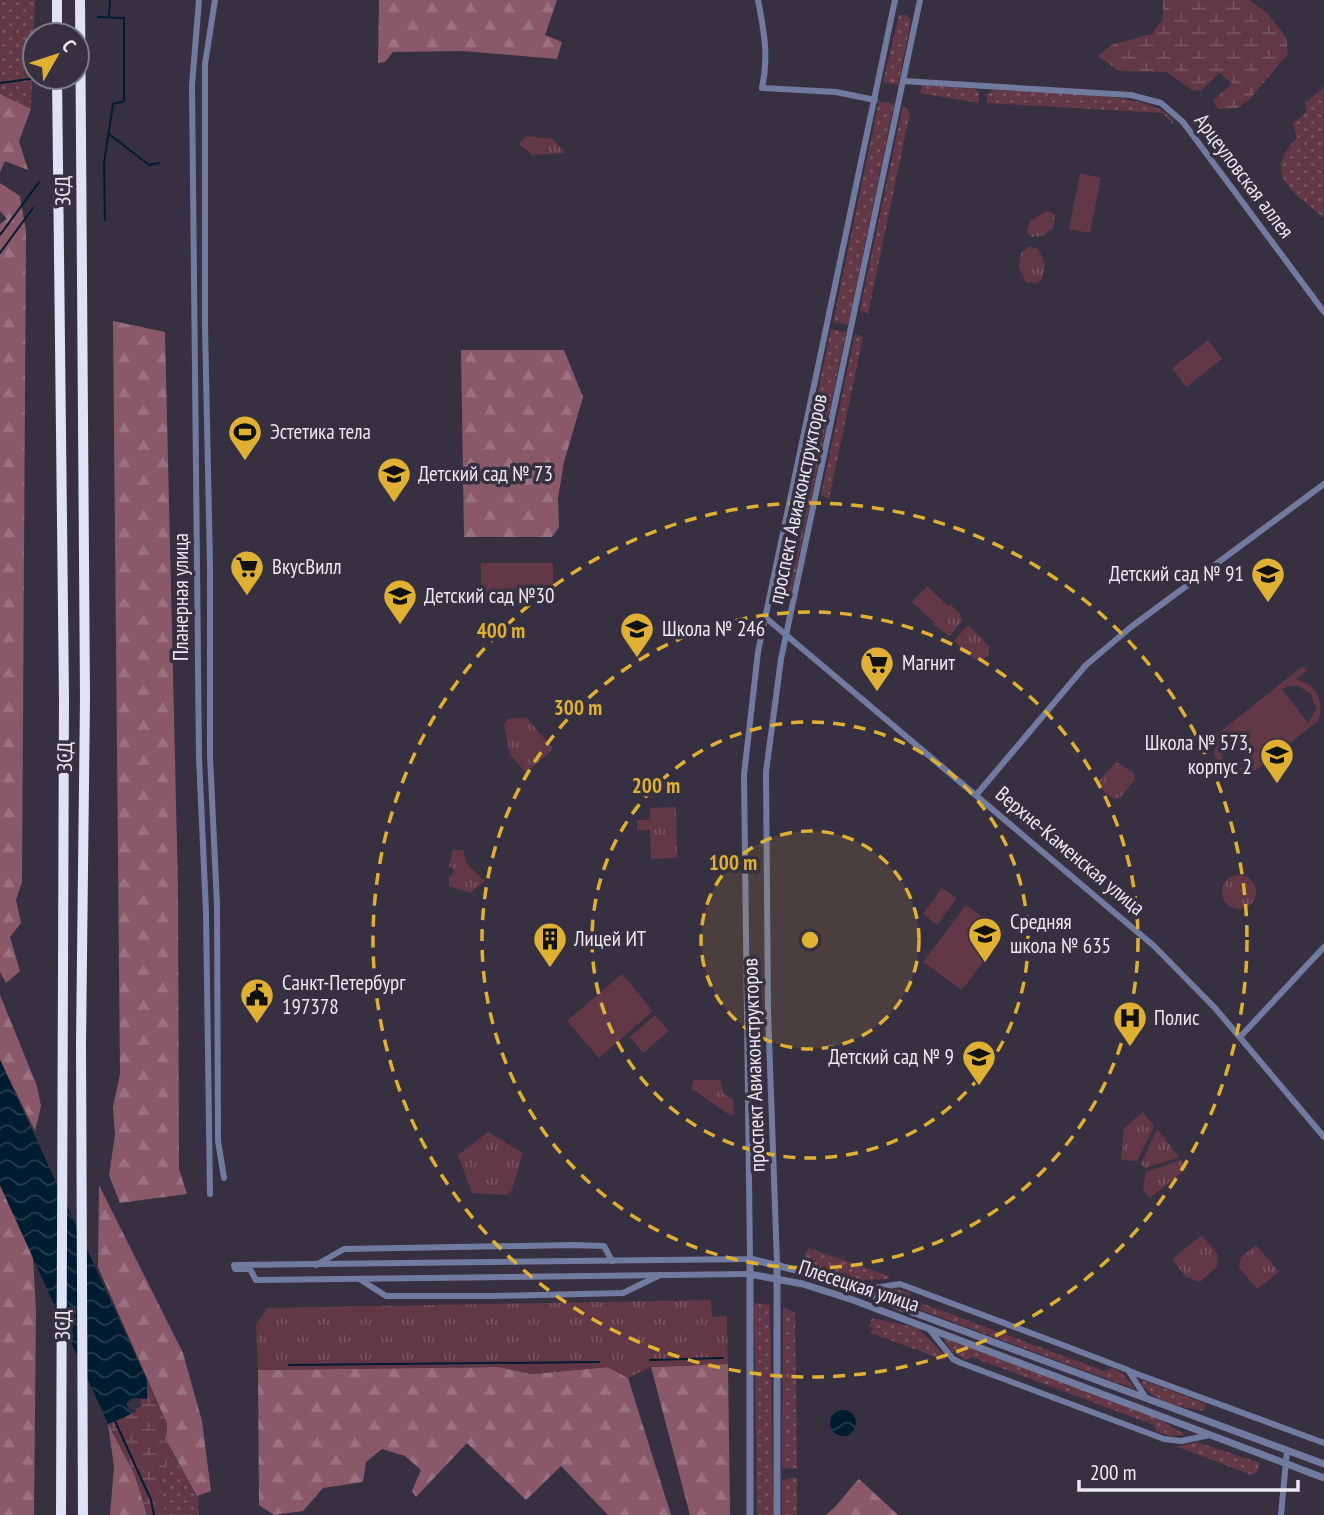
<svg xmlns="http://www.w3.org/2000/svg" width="1324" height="1515" font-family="'PT Sans Narrow',sans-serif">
<defs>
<pattern id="grass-dots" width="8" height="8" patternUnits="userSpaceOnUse" patternTransform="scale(1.75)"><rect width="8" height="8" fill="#623846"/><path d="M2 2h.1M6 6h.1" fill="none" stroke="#795561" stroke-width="1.8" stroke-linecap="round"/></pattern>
<pattern id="forest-firs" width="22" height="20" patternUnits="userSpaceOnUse" patternTransform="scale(1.75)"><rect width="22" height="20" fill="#8a5969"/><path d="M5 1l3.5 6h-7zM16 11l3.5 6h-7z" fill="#9b717f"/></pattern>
<pattern id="wetland-marsh" width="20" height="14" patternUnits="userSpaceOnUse" patternTransform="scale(1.75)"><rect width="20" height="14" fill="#623846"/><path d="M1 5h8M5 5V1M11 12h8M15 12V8" fill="none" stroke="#795561"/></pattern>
<pattern id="park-tufts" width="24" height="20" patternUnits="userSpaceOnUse" patternTransform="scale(1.75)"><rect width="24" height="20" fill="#623846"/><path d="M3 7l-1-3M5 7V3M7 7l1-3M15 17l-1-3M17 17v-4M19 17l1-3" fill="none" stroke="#795561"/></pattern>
<pattern id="water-waves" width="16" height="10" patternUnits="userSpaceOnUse" patternTransform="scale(1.75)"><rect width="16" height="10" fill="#001c31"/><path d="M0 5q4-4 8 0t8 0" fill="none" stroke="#253d4f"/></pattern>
</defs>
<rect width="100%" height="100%" fill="#363040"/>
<!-- grass -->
<g fill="url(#grass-dots)">
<path d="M0 0H35L31 109 0 94Z"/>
<path d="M899 15H907L911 21 898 85 883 82Z"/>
<path d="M922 85 975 89 979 92V103L920 93Z"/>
<path d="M1324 87V218C1295 193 1260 175 1297 138L1293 123 1306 112 1305 103Z"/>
<path d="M993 90C1025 92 1163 90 1173 122V124L1163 113 987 103V95Z"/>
<path d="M879 101 894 104 848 325 833 322Z"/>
<path d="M903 105 910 113 868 314 860 310Z"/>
<path d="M831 329 846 332 791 594 776 591Z"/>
<path d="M855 334 863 337 829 499 821 495Z"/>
<path d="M809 1248 889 1276V1279L860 1280 805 1261V1253Z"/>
<path d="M893 1288 910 1293 913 1300 1104 1371 1112 1368 1122 1373 1135 1389 907 1305 883 1290Z"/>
<path d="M754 1303 770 1305 773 1515H757Z"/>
<path d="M783 1307 795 1313 797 1469 782 1468Z"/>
<path d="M872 1318 918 1328 947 1358 944 1360 871 1333 873 1328 869 1326Z"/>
<path d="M943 1338 1157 1417 1185 1435 1170 1436 1157 1432 1154 1425 972 1357 966 1360 951 1351Z"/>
<path d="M1143 1380 1206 1404 1204 1411C1179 1406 1157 1404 1140 1383Z"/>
<path d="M1197 1442 1260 1463 1257 1472 1252 1475 1178 1447Z"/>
<path d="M175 1457 198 1498 199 1515H165L159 1472Z"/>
<path d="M790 1478H797V1515H782V1481Z"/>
</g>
<!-- forest -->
<g fill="url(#forest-firs)">
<path d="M379 0H557L545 35 562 42 557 59 463 51 393 52 385 62 378 63Z"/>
<path d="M0 94 31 109 19 141 28 170 5 161 0 172Z"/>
<path d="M0 183 20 196 26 231 22 882 16 900 21 923 10 937 20 971 6 983 0 972V224L7 219 0 211Z"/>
<path d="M113 321 165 332 178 888 179 1169 187 1194 120 1203 109 1175 115 1135 113 1107 120 1074Z"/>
<path d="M461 350H564L583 397 564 462 558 498 559 527 552 537H464Z"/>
<path d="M0 995 37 1086 41 1106 35 1131 0 1060Z"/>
<path d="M0 1185 33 1257 36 1311 34 1515H0Z"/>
<path d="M99 1185 183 1353 202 1421 211 1491 197 1496 166 1440 167 1424 98 1267Z"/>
<path d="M728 1364 730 1515H690L651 1367Z"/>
<path d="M499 1367 532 1374 608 1367 628 1378 671 1515H608L561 1466 526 1500 467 1443 416 1497 412 1491 421 1470 405 1456 382 1449 366 1462 363 1482 323 1488 303 1511 274 1515 259 1505 258 1370Z"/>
<path d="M108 1424 135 1475 147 1515H110L114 1467Z"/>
<path d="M859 1479 898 1515H826C840 1504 847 1491 859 1479Z"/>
</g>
<!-- wetland -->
<g fill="url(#wetland-marsh)">
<path d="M1163 0H1249L1267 13 1286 37 1288 54 1249 100 1237 108 1218 109 1213 101 1232 83 1219 73 1201 91 1192 90 1167 72 1119 71 1098 56 1113 44 1152 34 1163 19Z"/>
<path d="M147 1380 167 1424 166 1440 175 1457 159 1472 165 1515H147L135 1475 108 1424 125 1418 142 1405 139 1398 147 1399Z"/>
</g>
<!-- park -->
<g fill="url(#park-tufts)">
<path d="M527 136 553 139 565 153 533 155 518 144Z"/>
<path d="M1047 211 1055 214 1053 228 1042 236 1031 237 1027 231 1030 221Z"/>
<path d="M1029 246 1038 249 1045 263 1042 279 1036 284 1026 282 1019 268 1021 253Z"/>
<path d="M950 604 960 614 962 621 950 636 932 624Z"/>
<path d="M968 625 989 646V655L981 661 974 659 954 641Z"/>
<path d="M526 717 553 749 526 773 510 754 504 725 508 719Z"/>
<path d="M1116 762 1134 773 1135 779 1120 798 1114 799 1100 788 1098 782Z"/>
<path d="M676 807 677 858 651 859 650 830H637V820H650V808Z"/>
<path d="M453 850H463L467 864 485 881 470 893 449 886V877L453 875 454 869 449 866Z"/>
<circle cx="1239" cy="892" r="17"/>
<path d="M694 1080H720L723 1093 733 1100 734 1114 731 1116 691 1088Z"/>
<path d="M1143 1112 1154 1126 1137 1161 1121 1160 1124 1128Z"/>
<path d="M1157 1129 1179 1157 1145 1168 1141 1164Z"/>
<path d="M488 1132 523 1153 512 1190 507 1195 472 1193 458 1155Z"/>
<path d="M1181 1160 1187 1168 1150 1198 1143 1189 1146 1172Z"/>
<path d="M1202 1235 1218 1255 1217 1267 1200 1282 1186 1277 1172 1259Z"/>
<path d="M1256 1245 1279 1272 1257 1289 1239 1267 1241 1257Z"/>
<path d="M711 1300 712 1317 727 1316 728 1364 651 1367 628 1378 608 1367 532 1374 499 1367 258 1370 256 1325 267 1308Z"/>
</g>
<!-- pitch -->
<g fill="#623846" fill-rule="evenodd">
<path d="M1080 173 1101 178 1090 233 1069 229Z"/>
<path d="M1208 340 1222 359 1186 387 1172 368Z"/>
<rect x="481" y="563" width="72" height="37"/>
<path d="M927 586 948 606 934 622 912 602Z"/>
<path d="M1303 666 1307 671 1296 679C1317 685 1324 700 1319 720L1256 770 1247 774 1226 771 1214 754 1217 734ZM1289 686H1298L1311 694 1316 709 1308 723 1282 689ZM1228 730 1253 764V765L1237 769 1223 760 1219 744Z"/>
<path d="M942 888 957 898 937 925 923 914Z"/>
<path d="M966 905 1004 933 962 990 923 962Z"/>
<path d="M622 974 653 1011 599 1058 567 1021Z"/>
<path d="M655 1015 669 1031 643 1053 630 1037Z"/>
</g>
<!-- water -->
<g fill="url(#water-waves)">
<path d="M0 1060 147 1380V1399L133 1398 126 1403 129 1410 137 1411 108 1424 0 1185Z"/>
<circle cx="843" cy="1423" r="13"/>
</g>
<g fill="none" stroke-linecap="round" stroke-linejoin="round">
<!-- stream -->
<g stroke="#001c31" stroke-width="2">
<path d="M109 16 110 0"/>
<path d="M98 17 124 18V101L113 104 104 163 105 220"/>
<path d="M0 83 37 78"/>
<path d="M109 134 149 165 159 163"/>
<path d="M0 235 39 182"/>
<path d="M0 253 33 208"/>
<path d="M650 1360 723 1358"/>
<path d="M289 1365 599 1362"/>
<path d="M115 1421 151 1500 154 1515"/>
</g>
<!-- minor -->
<g stroke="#717ba0" stroke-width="6">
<path d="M199 0 192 85 199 757 206 912 210 1194"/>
<path d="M215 0 205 64V326L210 566V756L217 904 218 1141 224 1178"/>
<path d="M758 0C764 31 769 56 762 88L836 92 875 100"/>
<path d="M903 81 1131 95 1161 103 1183 122 1324 312"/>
<path d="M766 618 1154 946 1215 1008 1324 1137"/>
<path d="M977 794 1086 665 1131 627 1324 484"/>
<path d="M1240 1037 1324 947"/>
<path d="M777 1263 768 1010 766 772 781 659 920 0"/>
<path d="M316 1265 344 1249 573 1245 604 1246 612 1261"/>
<path d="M749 1274 256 1280 250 1269H235L234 1265 750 1259 744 775 758 652 895 0"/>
<path d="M361 1280 386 1296H493L623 1293 660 1275"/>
<path d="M861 1290 900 1284 1060 1344 1128 1370 1146 1398"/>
<path d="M929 1329 953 1359 961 1363 1164 1439 1181 1441 1210 1435"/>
<path d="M1129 1371 1324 1443"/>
<path d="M1281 1515 1287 1451"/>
</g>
<!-- tertiary -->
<g stroke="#717ba0" stroke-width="7">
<path d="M749 1274 803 1284 853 1300 1324 1478"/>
<path d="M750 1515V1259L833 1279 904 1309 1324 1464"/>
<path d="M777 1515V1263"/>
</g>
<!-- motorway -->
<g stroke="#dde2f5" stroke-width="10">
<path d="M57 0V35"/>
<path d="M80 0 85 698 81 1044 83 1515"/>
<path d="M57 77 64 698 61 1515"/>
</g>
</g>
<!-- distance rings -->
<circle cx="810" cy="940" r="109" fill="#dfb034" fill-opacity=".12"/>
<g fill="none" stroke="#dfb034" stroke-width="3.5" stroke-dasharray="12 9">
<circle cx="810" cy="940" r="109"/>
<circle cx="810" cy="940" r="218"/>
<circle cx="810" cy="940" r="328"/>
<circle cx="810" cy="940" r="437"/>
</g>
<!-- icons -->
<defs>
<g id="stadium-pin" transform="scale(1.75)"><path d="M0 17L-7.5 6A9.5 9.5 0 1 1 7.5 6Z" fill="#dfb034" stroke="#363040"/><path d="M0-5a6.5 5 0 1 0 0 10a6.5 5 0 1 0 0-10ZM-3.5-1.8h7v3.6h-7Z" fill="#111"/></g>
<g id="school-pin" transform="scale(1.75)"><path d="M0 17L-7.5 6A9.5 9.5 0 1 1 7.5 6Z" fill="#dfb034" stroke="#363040"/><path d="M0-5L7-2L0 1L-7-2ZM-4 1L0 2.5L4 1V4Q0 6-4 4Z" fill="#111"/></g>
<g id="supermarket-pin" transform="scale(1.75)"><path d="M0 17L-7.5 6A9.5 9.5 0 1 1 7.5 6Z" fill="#dfb034" stroke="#363040"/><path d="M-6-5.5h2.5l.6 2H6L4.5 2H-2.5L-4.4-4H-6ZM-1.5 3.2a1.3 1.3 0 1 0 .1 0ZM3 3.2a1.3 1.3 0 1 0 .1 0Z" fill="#111"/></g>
<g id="building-pin" transform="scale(1.75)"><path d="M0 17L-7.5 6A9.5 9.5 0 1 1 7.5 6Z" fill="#dfb034" stroke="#363040"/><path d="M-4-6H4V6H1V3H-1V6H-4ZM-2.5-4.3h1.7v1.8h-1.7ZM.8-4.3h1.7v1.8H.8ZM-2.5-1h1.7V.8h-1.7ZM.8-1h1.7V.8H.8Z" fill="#111"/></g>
<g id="civic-pin" transform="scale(1.75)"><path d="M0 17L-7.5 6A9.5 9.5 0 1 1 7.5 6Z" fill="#dfb034" stroke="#363040"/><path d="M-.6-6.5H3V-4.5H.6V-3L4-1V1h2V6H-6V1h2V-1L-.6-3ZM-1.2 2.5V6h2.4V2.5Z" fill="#111"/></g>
<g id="hospital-pin" transform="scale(1.75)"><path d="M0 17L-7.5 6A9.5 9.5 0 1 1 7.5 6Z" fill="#dfb034" stroke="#363040"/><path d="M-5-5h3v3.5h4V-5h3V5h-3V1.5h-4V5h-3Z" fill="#111"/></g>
</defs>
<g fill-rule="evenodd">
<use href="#stadium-pin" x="245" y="432"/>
<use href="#school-pin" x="394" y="474"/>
<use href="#supermarket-pin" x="247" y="567"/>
<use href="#school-pin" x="1268" y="574"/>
<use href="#school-pin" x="400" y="596"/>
<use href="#school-pin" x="637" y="629"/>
<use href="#supermarket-pin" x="877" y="663"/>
<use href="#school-pin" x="1277" y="755"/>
<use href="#school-pin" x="985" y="934"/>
<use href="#building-pin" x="550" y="939"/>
<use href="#civic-pin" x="257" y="995"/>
<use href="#hospital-pin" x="1130" y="1018"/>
<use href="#school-pin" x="979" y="1057"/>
</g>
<g text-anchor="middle" stroke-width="7" stroke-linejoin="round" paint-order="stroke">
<!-- street labels -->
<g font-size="21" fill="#ebe8f2" stroke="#363040">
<text transform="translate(1244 176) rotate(53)" y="7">Арцеуловская аллея</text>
<text transform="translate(63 191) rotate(-91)" y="7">ЗСД</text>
<text transform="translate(798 499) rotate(-78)" y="7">проспект Авиаконструкторов</text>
<text transform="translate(181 597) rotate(-90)" y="7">Планерная улица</text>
<text transform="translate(65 757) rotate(-89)" y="7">ЗСД</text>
<text transform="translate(1070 851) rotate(40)" y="7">Верхне-Каменская улица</text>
<text transform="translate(754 1065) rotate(-92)" y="7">проспект Авиаконструкторов</text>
<text transform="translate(859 1286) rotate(18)" y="7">Плесецкая улица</text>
<text transform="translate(63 1325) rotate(-90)" y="7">ЗСД</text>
</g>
<!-- poi labels -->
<g font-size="21" fill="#ebe8f2" stroke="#363040" text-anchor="start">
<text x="270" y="439">Эстетика тела</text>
<text x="418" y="481">Детский сад № 73</text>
<text x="272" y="574">ВкусВилл</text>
<text x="1244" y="581" text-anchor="end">Детский сад № 91</text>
<text x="424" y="603">Детский сад №30</text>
<text x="662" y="636">Школа № 246</text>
<text x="902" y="670">Магнит</text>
<text x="1252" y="750" text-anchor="end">Школа № 573,<tspan x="1252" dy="24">корпус 2</tspan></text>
<text x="1010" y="929">Средняя<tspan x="1010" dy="24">школа № 635</tspan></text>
<text x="574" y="946">Лицей ИТ</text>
<text x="282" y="990">Санкт-Петербург<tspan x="282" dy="24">197378</tspan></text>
<text x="1154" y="1025">Полис</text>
<text x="954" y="1064" text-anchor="end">Детский сад № 9</text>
</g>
</g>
<circle cx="810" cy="940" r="10" fill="#dfb034" stroke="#363040" stroke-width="3.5"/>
<g font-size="21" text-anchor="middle" font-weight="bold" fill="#dfb034" stroke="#363040" stroke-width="7" stroke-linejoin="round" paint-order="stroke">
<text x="501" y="638">400 m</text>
<text x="578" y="715">300 m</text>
<text x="656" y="793">200 m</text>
<text x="733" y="870">100 m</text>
</g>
<!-- north arrow -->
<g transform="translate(56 56) rotate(51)"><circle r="33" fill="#363040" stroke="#7e7a87" stroke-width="2"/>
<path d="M0-5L12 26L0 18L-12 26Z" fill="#dfb034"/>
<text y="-10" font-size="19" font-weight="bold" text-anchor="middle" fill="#ebe8f2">С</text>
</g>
<!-- scale -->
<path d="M1079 1480v10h219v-10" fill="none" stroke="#ebe8f2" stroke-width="3.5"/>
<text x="1090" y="1480" font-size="21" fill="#ebe8f2" stroke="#363040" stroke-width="5" paint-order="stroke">200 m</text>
</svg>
